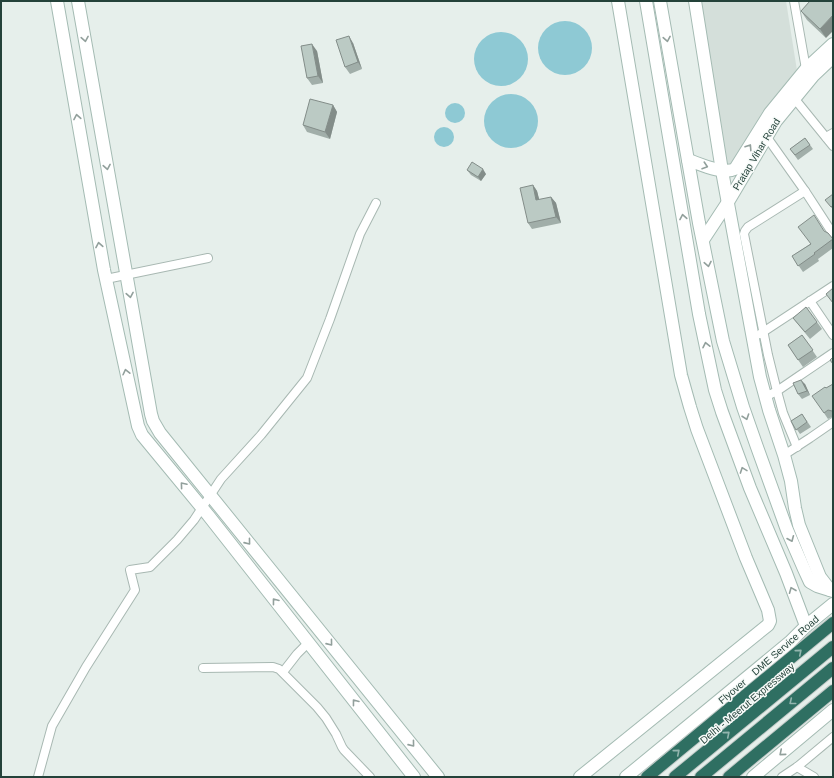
<svg xmlns="http://www.w3.org/2000/svg" width="834" height="778" font-family="Helvetica,sans-serif">
<rect width="100%" height="100%" fill="#e6efeb"/>
<!-- built -->
<path fill="#d4dfda" d="M700 1H786L798 77 740 159 728 167Z"/>
<!-- water -->
<g fill="#8ec9d4">
<circle cx="565" cy="48" r="27"/>
<circle cx="501" cy="59" r="27"/>
<circle cx="511" cy="121" r="27"/>
<circle cx="455" cy="113" r="10"/>
<circle cx="444" cy="137" r="10"/>
</g>
<g fill="none" stroke-linecap="round" stroke-linejoin="round">
<!-- street casing -->
<g stroke="#a8b8b2" stroke-width="10">
<g id="street">
<path d="M794 1 806 69 808 71"/>
<path d="M794 98 833 146"/>
<path d="M766 136 805 191 833 234"/>
<path d="M826 137 833 133"/>
<path d="M106 279 208 258"/>
<path d="M810 301 833 335"/>
<path d="M760 334 833 286"/>
<path d="M765 397 777 391 833 353"/>
<path d="M797 447 783 413 777 391 768 355 744 234 745 231 748 227 805 191"/>
<path d="M784 455 810 438 833 422"/>
<path d="M203 668 273 667 279 669 317 707 326 718 336 734 342 747 344 750 370 777"/>
<path d="M283 672 297 654 308 643"/>
<path d="M797 767 814 777"/>
<path d="M38 777 52 726 86 667 135 590 130 570 150 567 177 540 194 520 221 479 261 435 307 378 330 319 360 234 376 203"/>
<path d="M782 777 797 767 833 737"/>
</g>
</g>
<!-- secondary casing -->
<g stroke="#a4bbb3" stroke-width="14">
<g id="secondary">
<path d="M57 1 104 270 138 426 142 435 208 515 414 777"/>
<path d="M78 1 151 414 153 421 160 433 438 777"/>
<path d="M646 1 699 314 715 390 722 412 750 488 786 573 806 626"/>
<path d="M660 1 699 223 723 341 743 407 757 447 787 530 804 569 810 582 817 586 833 591"/>
<path d="M695 1 722 171 760 377 769 410 784 455 791 481 795 508 799 525 820 577 830 590"/>
<path d="M688 160C700 164 723 175 735 169L770 113 806 69 833 44"/>
<path d="M703 240 728 202 776 121 813 76 833 57"/>
<path d="M580 777 768 625 770 621 768 610 746 558 697 429 690 407 681 375 618 1"/>
<path d="M626 777 790 642 806 626 833 604"/>
<path d="M753 777 833 710"/>
</g>
</g>
<!-- highway casing -->
<g stroke="#c2cac8" stroke-width="14">
<g id="highway">
<path d="M647 777 833 623"/>
<path d="M675 777 833 647"/>
<path d="M701 777 833 668"/>
<path d="M729 777 833 691"/>
</g>
</g>
<!-- street -->
<use href="#street" stroke="#fff" stroke-width="8"/>
<!-- secondary -->
<use href="#secondary" stroke="#fff" stroke-width="12"/>
<!-- highway -->
<use href="#highway" stroke="#2f6f62" stroke-width="12"/>
</g>
<!-- wall -->
<g fill="#a1aea9">
<path d="M810 1 826 38 807 20 801 11Z"/>
<path d="M353 43 362 69 350 74 345 67Z"/>
<path d="M317 51 323 83 312 85 307 78Z"/>
<path d="M333 105 337 112 330 139 307 132 303 125Z"/>
<path d="M805 138 813 149 798 160 790 149Z"/>
<path d="M467 170 486 174 481 181 471 175Z"/>
<path d="M533 185 537 191 539 200 551 197 556 203 561 223 532 229 528 223Z"/>
<path d="M824 231 828 233 833 239V248L818 259 819 261 803 272 792 256 810 244Z"/>
<path d="M793 318 817 322 822 329 810 339Z"/>
<path d="M802 335 817 357 803 367 788 345Z"/>
<path d="M805 384 810 395 802 399 798 394Z"/>
<path d="M833 384V417H832L828 419 824 413 826 388Z"/>
<path d="M802 414 811 427 800 434 791 421Z"/>
</g>
<!-- shaded-wall -->
<g fill="#838d89">
<path d="M833 15V31L826 38 820 29Z"/>
<path d="M349 36 353 43 362 69 358 62Z"/>
<path d="M312 44 317 51 323 83 318 76Z"/>
<path d="M333 105 337 112 330 139 325 132Z"/>
<path d="M483 169 486 174 481 181 478 177Z"/>
<path d="M533 185 537 191 541 206 536 200Z"/>
<path d="M551 197 556 203 561 223 556 217Z"/>
<path d="M801 380 805 384 810 395 807 391Z"/>
</g>
<!-- building -->
<g fill="#bbcac4" stroke="#838d89">
<path d="M810 1H833V15L820 29 801 11Z"/>
<path d="M349 36 358 62 345 67 336 40Z"/>
<path d="M312 44 318 76 307 78 301 46Z"/>
<path d="M310 99 333 105 325 132 303 125Z"/>
<path d="M805 138 810 145 795 155 790 149Z"/>
<path d="M472 162 483 169 478 177 467 170Z"/>
<path d="M533 185 536 200 551 197 556 217 528 223 520 188Z"/>
<path d="M833 194V209L831 206V207L825 200Z"/>
<path d="M814 215 824 231 828 233 833 239 814 253 815 254 798 266 792 256 811 244 798 227Z"/>
<path d="M833 288V303L826 294Z"/>
<path d="M806 307 817 322 805 332 793 318Z"/>
<path d="M802 335 813 350 798 360 788 345Z"/>
<path d="M833 357V364L830 360Z"/>
<path d="M801 380 807 391 798 394 793 383Z"/>
<path d="M833 384V411H832L828 410 824 413 812 396 825 387 826 388Z"/>
<path d="M802 414 807 422 796 430 791 421Z"/>
</g>
<!-- one-way arrows -->
<defs><path id="oneway-chevron" d="M-2-3.5L2.5 0L-2 3.5" fill="none" stroke-width="1.6" stroke-linecap="round" stroke-linejoin="round"/></defs>
<g stroke="#92a09c">
<use href="#oneway-chevron" transform="translate(85 39) rotate(80)"/>
<use href="#oneway-chevron" transform="translate(667 39) rotate(80)"/>
<use href="#oneway-chevron" transform="translate(77 117) rotate(-100)"/>
<use href="#oneway-chevron" transform="translate(749 147) rotate(-57)"/>
<use href="#oneway-chevron" transform="translate(705 166) rotate(18)"/>
<use href="#oneway-chevron" transform="translate(107 167) rotate(80)"/>
<use href="#oneway-chevron" transform="translate(683 217) rotate(-100)"/>
<use href="#oneway-chevron" transform="translate(99 245) rotate(-100)"/>
<use href="#oneway-chevron" transform="translate(708 264) rotate(79)"/>
<use href="#oneway-chevron" transform="translate(130 295) rotate(80)"/>
<use href="#oneway-chevron" transform="translate(706 345) rotate(-102)"/>
<use href="#oneway-chevron" transform="translate(126 372) rotate(-103)"/>
<use href="#oneway-chevron" transform="translate(746 417) rotate(71)"/>
<use href="#oneway-chevron" transform="translate(743 470) rotate(-110)"/>
<use href="#oneway-chevron" transform="translate(183 485) rotate(-130)"/>
<use href="#oneway-chevron" transform="translate(791 539) rotate(67)"/>
<use href="#oneway-chevron" transform="translate(248 542) rotate(51)"/>
<use href="#oneway-chevron" transform="translate(792 590) rotate(-112)"/>
<use href="#oneway-chevron" transform="translate(275 601) rotate(-128)"/>
<use href="#oneway-chevron" transform="translate(330 643) rotate(51)"/>
<use href="#oneway-chevron" transform="translate(355 702) rotate(-128)"/>
<use href="#oneway-chevron" transform="translate(412 744) rotate(51)"/>
<use href="#oneway-chevron" transform="translate(782 753) rotate(140)"/>
</g>
<g stroke="#93b5ae">
<use href="#oneway-chevron" transform="translate(799 652) rotate(-40)"/>
<use href="#oneway-chevron" transform="translate(792 702) rotate(141)"/>
<use href="#oneway-chevron" transform="translate(727 734) rotate(-40)"/>
<use href="#oneway-chevron" transform="translate(677 752) rotate(-40)"/>
</g>
<g text-anchor="middle" stroke-width="3" stroke-linejoin="round" paint-order="stroke">
<!-- street labels -->
<g font-size="10" fill="#24423a" stroke="#f7fbf9">
<text transform="translate(756 154) rotate(-59)" y="4">Pratap Vihar Road</text>
<text transform="translate(785 645) rotate(-41)" y="4">DME Service Road</text>
<text transform="translate(732 691) rotate(-40)" y="4">Flyover</text>
<text transform="translate(747 703) rotate(-40)" y="4">Delhi - Meerut Expressway</text>
</g>
</g>
<!-- border -->
<rect width="834" height="778" fill="none" stroke="#24423a" stroke-width="4"/>
</svg>
